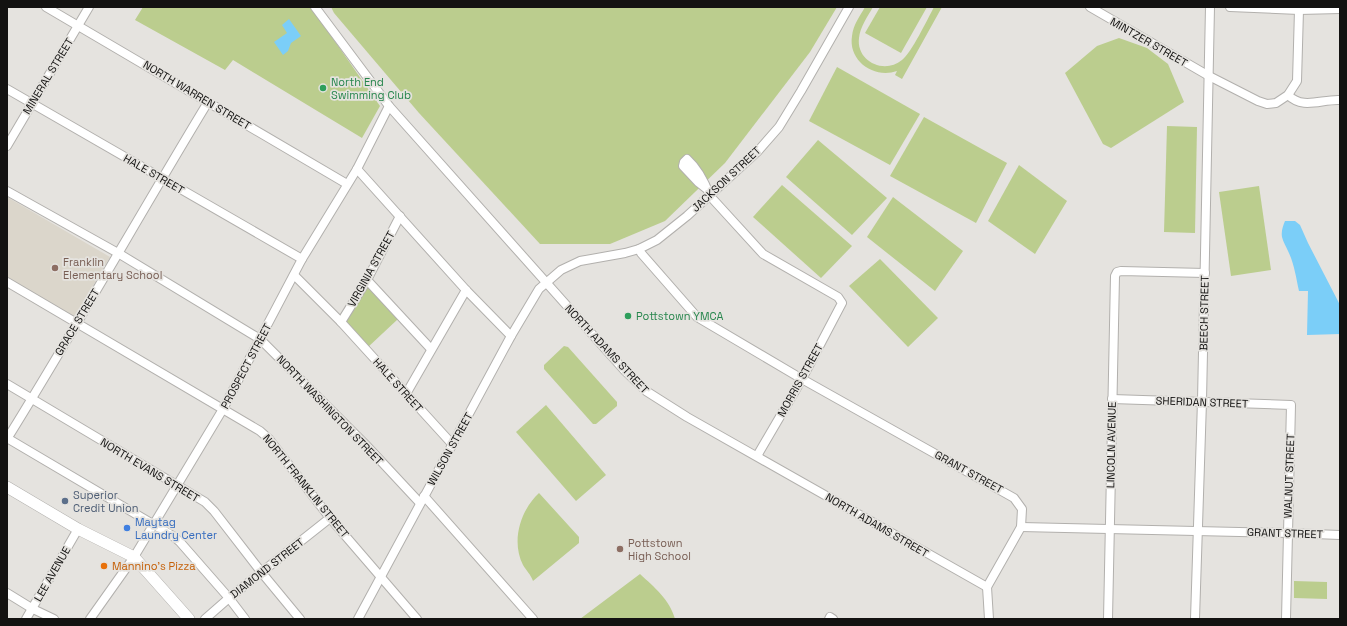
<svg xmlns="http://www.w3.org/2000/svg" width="1347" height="626" font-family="'Space Grotesk',sans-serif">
<rect width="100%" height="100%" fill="#e5e3df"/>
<!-- built -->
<path fill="#dbd6cb" d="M7 197 110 257 74 318 7 279Z"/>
<!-- green -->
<g fill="#bbcd8e">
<path d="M143 7H311L380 106 362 138 233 60 225 70 135 20Z"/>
<path d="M331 7H837L810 52 725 163 665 221 610 244H540L419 113 334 13Z"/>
<path d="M865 7H873C868 16 860 27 859 38 856 61 884 75 902 60 912 52 927 20 934 7H942L902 79 895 75 897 71C874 79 848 61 852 36 853 25 860 16 865 7Z"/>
<path d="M880 7H927L901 53 865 33Z"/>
<path d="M1119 38 1147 48 1168 64 1184 102 1111 148 1103 144 1065 73 1097 46Z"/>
<path d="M837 67 920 114 890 165 809 121Z"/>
<path d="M924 117 1007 163 976 223 890 176Z"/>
<path d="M1167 126 1197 127 1195 233 1164 232Z"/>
<path d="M818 140 887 198 852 235 786 177Z"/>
<path d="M1019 165 1067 201 1035 254 988 221Z"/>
<path d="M782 185 852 246 821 278 753 217Z"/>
<path d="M1259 186 1271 270 1231 276 1219 192Z"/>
<path d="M893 197 963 251 935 291 867 237Z"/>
<path d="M880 259 938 318 908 347 849 286Z"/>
<path d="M367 285 398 319 367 348 346 325V320Z"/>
<path d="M564 346 568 347 617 402V406L596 424H593L544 369V365Z"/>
<path d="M546 405 606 475 576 501 516 432Z"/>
<path d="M539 493 579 537V543L533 581C531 575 526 570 523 565 511 541 520 511 539 493Z"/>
<path d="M640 574C654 587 670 600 675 619H580Z"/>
<path d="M1294 581 1327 582V599L1294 598Z"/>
</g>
<!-- water -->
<g fill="#7bcef8">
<path d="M289 19 301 36 291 43 288 51 283 55 274 42 287 33 282 25Z"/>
<path d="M1285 221H1295L1300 225 1308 243 1340 305V334L1307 335 1308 291H1299C1296 277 1294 263 1288 251 1286 246 1283 242 1282 237 1281 231 1283 226 1285 221Z"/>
</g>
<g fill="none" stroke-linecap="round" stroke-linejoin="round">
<!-- minor casing -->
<g stroke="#b2b0ad" stroke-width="10">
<g id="minor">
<path d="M46 7 347 184"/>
<path d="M315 7 389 106 625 371 646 391 687 417 987 587"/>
<path d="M1090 7 1209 76 1258 101 1267 104 1276 103 1288 95 1297 81 1299 10"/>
<path d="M1230 7 1299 10 1340 9"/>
<path d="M7 89 302 259"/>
<path d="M1288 95C1303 110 1321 99 1340 100"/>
<path d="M7 146 89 7"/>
<path d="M357 169 466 290 511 336"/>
<path d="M707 189 698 182 683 166 684 162 687 159C697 168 705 183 710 196L763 254 838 297 842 303 802 379 757 456"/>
<path d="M7 191 118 253 260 339 365 444 420 503"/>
<path d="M639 249 641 253 697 317 802 379 1014 498 1022 509 1021 527 987 587"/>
<path d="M294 275 341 322 453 445"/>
<path d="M367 280 431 349"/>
<path d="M7 282 260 431 269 439 330 518 417 619"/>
<path d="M341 322 367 280 400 216"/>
<path d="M7 384 205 502 214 511 262 573 300 619"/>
<path d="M406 394 466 290"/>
<path d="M1112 399 1291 405 1286 619"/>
<path d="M7 438 173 536 180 542 229 598 245 619"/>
<path d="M7 439C76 328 140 214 208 102"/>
<path d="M424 496 533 619"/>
<path d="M1021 527 1288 533 1340 535"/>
<path d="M987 587 989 619"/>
<path d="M7 593 33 609 54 619"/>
<path d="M26 619 78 529"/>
<path d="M90 619 134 557 223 409 302 259 357 169 389 106"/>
<path d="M205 619 229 598 330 518"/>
<path d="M358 619 511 336 539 289 561 270 580 261 625 253 639 249 657 240 687 216 758 151 779 127 801 91 849 7"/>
<path d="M829 619 830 617 833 619"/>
<path d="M1108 619 1115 276 1117 272 1121 271 1205 273"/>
<path d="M1195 619 1202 401 1210 7"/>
</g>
</g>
<!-- major casing -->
<g stroke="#b2b0ad" stroke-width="12">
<path id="major" d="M7 487 78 529 134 557 189 619"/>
</g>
<!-- minor -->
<use href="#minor" stroke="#fff" stroke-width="8"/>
<!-- major -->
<use href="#major" stroke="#fff" stroke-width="11"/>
</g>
<!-- markers -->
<g fill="#2e9e5b" stroke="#e5e3df" stroke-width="1.5">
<circle cx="323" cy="88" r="4"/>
<circle cx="628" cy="316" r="4"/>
</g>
<g fill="#8d6e63" stroke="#e5e3df" stroke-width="1.5">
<circle cx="55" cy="268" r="4"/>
<circle cx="620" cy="549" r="4"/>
</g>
<circle fill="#5c6f8a" stroke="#e5e3df" stroke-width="1.5" cx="65" cy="501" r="4"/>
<circle fill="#3f7fe0" stroke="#e5e3df" stroke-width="1.5" cx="127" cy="528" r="4"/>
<circle fill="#e8710a" stroke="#e5e3df" stroke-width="1.5" cx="104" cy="566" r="4"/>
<g text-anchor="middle" stroke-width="3.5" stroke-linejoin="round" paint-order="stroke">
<!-- street labels -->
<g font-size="11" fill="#131211" stroke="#e5e3df">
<text transform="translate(1149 42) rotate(30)" y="4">MINTZER STREET</text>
<text transform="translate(48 76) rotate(-59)" y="4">MINERAL STREET</text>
<text transform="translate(197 95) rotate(31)" y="4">NORTH WARREN STREET</text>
<text transform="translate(154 174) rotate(30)" y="4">HALE STREET</text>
<text transform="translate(726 179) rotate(-43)" y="4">JACKSON STREET</text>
<text transform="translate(371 269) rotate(-61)" y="4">VIRGINIA STREET</text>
<text transform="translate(1204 313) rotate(-89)" y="4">BEECH STREET</text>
<text transform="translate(77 322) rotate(-59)" y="4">GRACE STREET</text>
<text transform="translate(607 349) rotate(47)" y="4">NORTH ADAMS STREET</text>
<text transform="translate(246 366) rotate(-62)" y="4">PROSPECT STREET</text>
<text transform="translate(800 380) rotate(-61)" y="4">MORRIS STREET</text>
<text transform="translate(398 385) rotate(48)" y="4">HALE STREET</text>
<text transform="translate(1202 402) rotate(2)" y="4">SHERIDAN STREET</text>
<text transform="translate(330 410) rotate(46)" y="4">NORTH WASHINGTON STREET</text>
<text transform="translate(1111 445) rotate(-89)" y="4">LINCOLN AVENUE</text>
<text transform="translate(450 449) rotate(-61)" y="4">WILSON STREET</text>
<text transform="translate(150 470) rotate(31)" y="4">NORTH EVANS STREET</text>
<text transform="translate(969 472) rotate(29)" y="4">GRANT STREET</text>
<text transform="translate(1289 476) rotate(-88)" y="4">WALNUT STREET</text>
<text transform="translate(306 486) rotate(51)" y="4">NORTH FRANKLIN STREET</text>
<text transform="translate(877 525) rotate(30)" y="4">NORTH ADAMS STREET</text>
<text transform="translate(1285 533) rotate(2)" y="4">GRANT STREET</text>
<text transform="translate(267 568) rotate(-38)" y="4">DIAMOND STREET</text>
<text transform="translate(52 574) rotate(-60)" y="4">LEE AVENUE</text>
</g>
<!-- leisure labels -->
<g font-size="11" fill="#27864d" stroke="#e5e3df" text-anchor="start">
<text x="331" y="86">North End<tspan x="331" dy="13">Swimming Club</tspan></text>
<text x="636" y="320">Pottstown YMCA</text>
</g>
<!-- education labels -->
<g font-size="11" fill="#785e54" stroke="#e5e3df" text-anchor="start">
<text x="63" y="266">Franklin<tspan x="63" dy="13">Elementary School</tspan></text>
<text x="628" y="547">Pottstown<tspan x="628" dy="13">High School</tspan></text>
</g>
<!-- service labels -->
<g font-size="11" fill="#4e5e75" stroke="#e5e3df" text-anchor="start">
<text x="73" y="499">Superior<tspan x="73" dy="13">Credit Union</tspan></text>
</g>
<!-- shop labels -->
<g font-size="11" fill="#366cbe" stroke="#e5e3df" text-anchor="start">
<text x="135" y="526">Maytag<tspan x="135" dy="13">Laundry Center</tspan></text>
</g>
<!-- food labels -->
<g font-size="11" fill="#c56008" stroke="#e5e3df" text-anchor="start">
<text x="112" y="570">Mannino's Pizza</text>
</g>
</g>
<!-- border -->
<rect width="1347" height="626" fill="none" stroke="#131211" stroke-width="16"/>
</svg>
